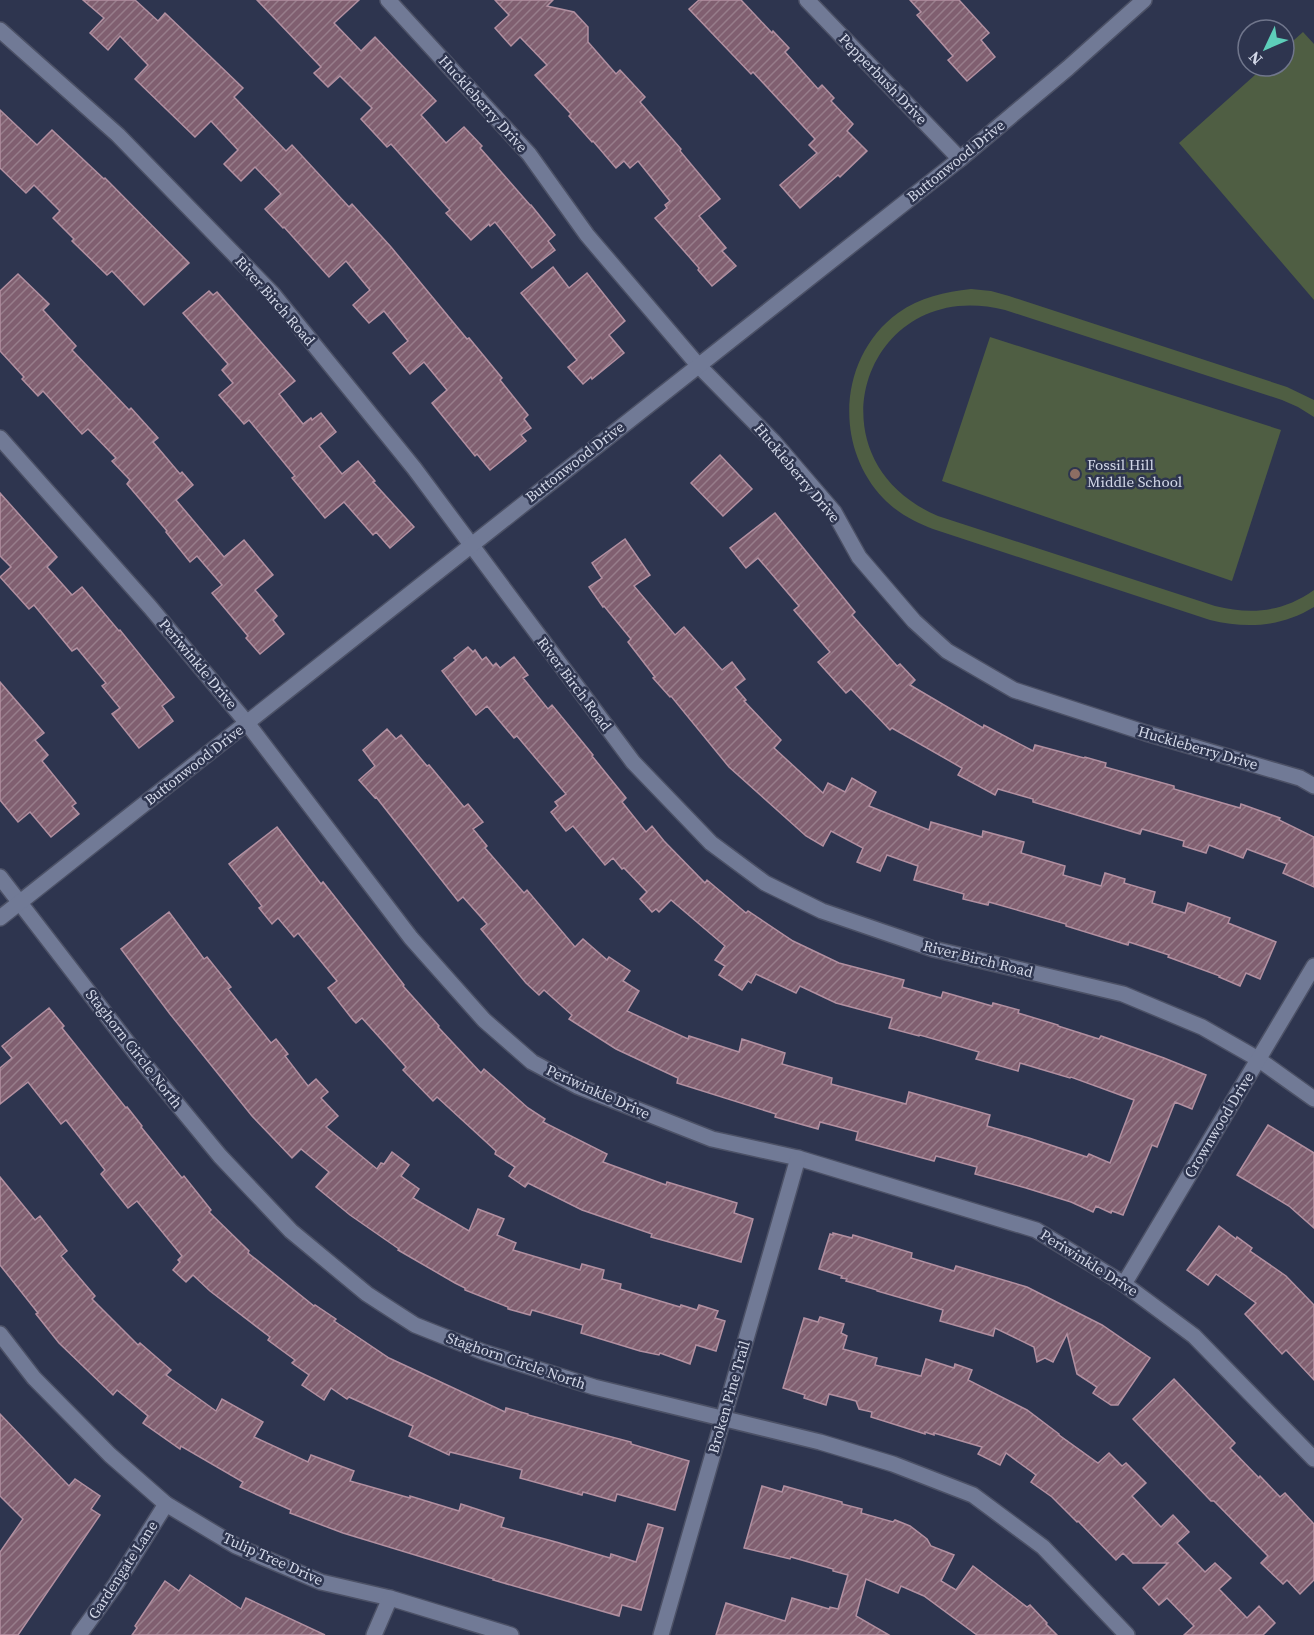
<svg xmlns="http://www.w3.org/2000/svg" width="1314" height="1635" font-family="'Source Serif 4',serif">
<defs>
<pattern id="building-hatch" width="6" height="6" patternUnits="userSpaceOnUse" patternTransform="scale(1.5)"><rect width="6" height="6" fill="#805f70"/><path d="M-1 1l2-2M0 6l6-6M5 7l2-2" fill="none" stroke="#977d8b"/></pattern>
</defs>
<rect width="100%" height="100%" fill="#2e354f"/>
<!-- green -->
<g fill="#4f5e43">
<path d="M1303 32 1314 44V300L1179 143 1265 66H1284V49Z"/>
<path d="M971 289 991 291 1009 296 1287 387 1314 400V417L1298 407 1282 400 1005 310C865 274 804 459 938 516L1215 606C1252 615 1283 612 1314 590V607C1281 627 1247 629 1210 620L933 529C915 522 897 513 883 498 833 445 839 356 898 313 920 297 945 292 971 289Z"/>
<path d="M990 337 1281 430 1232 581 942 481Z"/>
</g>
<!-- building -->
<g fill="url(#building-hatch)" stroke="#b290a1" stroke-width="1.5">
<path d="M83 0H135L158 21 165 13 243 88 234 97 286 151 292 145 349 207 352 204 391 247 467 339 469 338 502 378 500 380 528 415 524 419 531 428 521 435 526 441 490 470 477 454 475 456 432 403 447 390 424 362 410 374 393 353 408 341 384 311 369 323 353 305 370 290 346 261 329 277 284 227 283 228 265 209 281 194 255 167 241 181 224 164 238 150 211 121 195 137 135 79 148 65 120 36 108 50 90 33 104 18Z"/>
<path d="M257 0H359L334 23 361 51 375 37 436 101 421 115 446 143 464 127 482 146 480 148 530 205H531L555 235 548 241 555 250 532 268 495 222 490 226 489 224 471 240 446 213 450 210 391 144 387 147 361 119 372 108 340 76 328 87 314 73 321 67Z"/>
<path d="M495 0H553L547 6 574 12 588 27V42L616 74 620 70 645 97 640 102 681 149 680 151 720 199 699 216 726 248 722 251 736 266 712 286 698 270 699 268 655 218 667 208 665 205 670 201 638 161 630 168 624 161 616 168 593 141 592 142 569 116 571 114 535 75 547 65 520 37 511 46 495 28 509 15Z"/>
<path d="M699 0H741L772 33 773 31 789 48 785 52 818 89 822 85 834 98 831 101 853 124 847 131 867 151 840 177 838 175 800 208 780 185 817 153 809 145 815 139 753 72 751 74 689 9Z"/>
<path d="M910 0H959L989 33 981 40 995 57 967 81 948 60 953 56 917 15 921 12Z"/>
<path d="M0 110 37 145 52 130 104 179 105 178 189 263 144 305 112 271 107 275 72 241 74 239 53 218 60 211 34 185 26 193 0 168Z"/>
<path d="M553 267 569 288 587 273 625 321 609 335 624 353 592 379 591 377 583 384 568 367 577 360 521 293Z"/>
<path d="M18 274 49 304 43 310 76 346 72 350 129 410 131 408 158 438 153 442 180 474 182 472 193 485 176 500 224 557 244 540 273 575 255 590 277 616 273 620 284 634 260 654 246 638 248 636 212 593 222 585 197 556 190 562 166 532 167 531 127 484 130 480 112 461 116 458 88 429 82 434 43 391 38 396 22 379 24 377 0 351V291Z"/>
<path d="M209 291 213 295 217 292 295 381 279 394 303 424 311 418 312 420 321 413 336 432 319 446 342 474 358 461 375 481 373 482 414 527 390 548 376 532 373 535 344 502 325 518 292 478 295 476 249 420 244 424 219 395 233 383 222 370 228 364 183 313Z"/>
<path d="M720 455 752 489 723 516 691 483Z"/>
<path d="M0 493 57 557 47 567 72 595 82 587 119 631 120 630 174 697 162 706 173 721 139 748 112 714 120 708 102 686 106 683 77 648 72 651 34 605 29 609 0 577 11 567 0 556Z"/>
<path d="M775 513 855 612 852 615 897 666 900 664 915 680 910 685 983 728 984 725 1033 751 1035 745 1084 758 1085 757 1106 763 1105 767 1174 786V789L1240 808 1241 804 1280 818 1279 820 1314 837V887L1283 873 1287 864 1247 849 1243 858 1209 845 1206 853 1183 846 1184 841 1142 829 1140 834 1033 802V799L998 789 995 795 958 775 962 768 892 728 890 730 851 689 846 693 818 662 830 652 794 610 799 606 758 558 746 568 730 548Z"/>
<path d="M625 539 650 575 634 586 675 635 684 627 722 670 732 662 745 679 735 687 746 700 744 701 781 740 774 748 823 793 828 783 845 792 852 778 876 792 869 806 929 830 931 822 982 837 983 831 1024 842 1021 853 1065 866 1063 875 1101 886 1105 873 1125 879 1124 883 1155 892 1152 903 1185 913 1188 903 1230 918 1228 923 1276 942 1260 979 1246 973 1240 986 1219 977 1220 976 1168 957 1169 955 1129 942 1128 945 1066 926V924L989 902 988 905 963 899 964 894 914 880 918 866 887 855 880 871 857 862 863 848 831 831 823 846 806 836 729 767 671 696 670 697 653 678 655 677 628 642 631 639 604 606 603 607 589 587 602 578 592 563Z"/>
<path d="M468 647 473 652 475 650 482 660 486 657 493 666 496 663 500 668 514 657 528 675 523 678 548 709 552 705 593 755 592 756 626 798 622 802 646 832 652 826 664 841 705 883 707 880 746 913 748 911 793 941 839 963 904 980 902 987 941 998 943 992 992 1006 993 1003 1019 1010 1018 1013 1058 1025V1026L1099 1039 1101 1036 1164 1058 1206 1075 1192 1109 1175 1102 1157 1147 1152 1145 1123 1215 1112 1211 1111 1213 1096 1206 1093 1212 1071 1202 1026 1188 975 1174 977 1167 936 1156 934 1161 856 1140 858 1132 820 1122 818 1129 775 1117 776 1114 677 1083 678 1078 616 1049 569 1019 572 1015 544 990 539 995 526 983 481 929 487 924 463 897 458 901 376 797 375 798 359 780 375 766 363 750 387 729 396 739 401 735 427 766 429 765 464 807 468 804 483 822 473 829 487 846 485 848 524 893 527 890 575 947 583 939 607 960 609 957 630 971 623 981 639 991 627 1011 688 1039 689 1036 739 1052 742 1039 785 1053 782 1064 832 1078 831 1084 906 1104 909 1092 990 1115 987 1126 1029 1138 1087 1157 1089 1154 1110 1163 1134 1100 1071 1077 1070 1078 1020 1063 1018 1071 976 1059 979 1052 920 1035 919 1036 889 1028 892 1018 836 1003 800 986 796 993 756 974 751 983 748 981 742 990 719 975 725 966 715 960 725 946 671 900 659 912 656 909 652 912 640 899 647 892 624 868 622 869 613 858 605 865 573 826 566 831 551 812 558 806 555 802 566 794 517 736 514 738 487 706 476 715 442 671 456 660 454 658Z"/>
<path d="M0 682 44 733 35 740 48 755 42 761 76 803 72 806 79 814 51 837 30 812 18 822 0 800Z"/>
<path d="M277 827 321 884 323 882 338 901 404 985 403 986 439 1026 438 1027 481 1073 484 1069 528 1108 545 1119 543 1122 607 1154 603 1162 666 1185 667 1182 737 1203 734 1213 753 1219 741 1262 651 1237 652 1234 582 1210 528 1183 525 1187 509 1176 515 1167 495 1154 496 1151 437 1097 433 1101 403 1070 406 1067 362 1018 356 1023 353 1020 328 988 337 981 298 933 294 937 278 918 272 924 259 908 262 906 229 864Z"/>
<path d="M169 912 204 959 207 957 231 987 228 989 271 1043 276 1039 288 1054 285 1056 308 1086 316 1079 328 1092 321 1098 338 1116 326 1127 377 1169 381 1163 384 1164 392 1152 409 1165 401 1176 419 1189 413 1198 469 1231 478 1209 504 1219 497 1235 516 1243 513 1250 580 1270 582 1264 604 1270 602 1279 621 1284 620 1289 680 1307 681 1305 697 1310 699 1305 718 1311 715 1318 725 1321 716 1351 696 1345 690 1364 660 1353 659 1355 640 1351 581 1333 583 1325 532 1310 530 1315 508 1309V1307L465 1290V1288L455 1283 398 1250 399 1249 350 1215 316 1187 329 1172 301 1149 292 1158 252 1116 170 1014 121 949Z"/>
<path d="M49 1008 64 1026 62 1028 126 1108 127 1107 142 1126 141 1127 182 1178 184 1176 211 1210 209 1212 249 1251 248 1253 314 1306 315 1305 336 1319 334 1321 389 1358 505 1412 506 1408 528 1414V1415L631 1442V1444L689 1461 675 1510 617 1494 615 1501 583 1492 582 1495 520 1478 522 1470 450 1452 449 1455 409 1436 413 1426 349 1397 347 1399 331 1388 324 1400 302 1385 309 1375 292 1363 295 1360 268 1340 270 1337 210 1291 193 1275 186 1282 173 1270 180 1262 178 1260 182 1256 137 1201 128 1208 101 1174 105 1170 66 1120 61 1124 28 1082 0 1104V1068L12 1058 2 1046Z"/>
<path d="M1268 1125 1314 1153V1228L1289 1206 1237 1175Z"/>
<path d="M0 1177 35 1220 40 1216 67 1251 61 1256 95 1296 92 1299 138 1345 140 1343 171 1370 166 1375 216 1411 222 1399 263 1422 254 1437 308 1462 311 1455 354 1471 350 1481 410 1498V1496L459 1511 461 1504 504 1518 501 1527 556 1542 610 1558 611 1554 636 1562 648 1524 663 1528 641 1610 622 1605 619 1616 493 1580 494 1579 343 1533 290 1513 291 1510 240 1487 243 1482 181 1446 180 1449 143 1423 148 1416 117 1390 113 1395 59 1343 36 1314 38 1313 0 1265Z"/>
<path d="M1219 1226 1236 1239 1237 1237 1252 1248 1250 1251 1286 1276 1314 1305V1380L1286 1350 1282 1354 1245 1314 1256 1303 1216 1274 1208 1285 1187 1270Z"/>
<path d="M833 1233 852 1238 853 1235 912 1253 911 1258 954 1271 956 1266 1027 1287 1102 1325 1150 1358 1118 1405H1111L1093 1393 1097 1387 1077 1374 1067 1334 1053 1362 1045 1358 1037 1362 1034 1347 995 1328 993 1336 940 1321 943 1310 877 1291V1290L846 1281 847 1279 841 1278 842 1276 819 1269 830 1234 833 1235Z"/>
<path d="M820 1317 844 1324 841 1333 847 1336 843 1349 877 1358 875 1365 921 1376 926 1359 954 1368 955 1364 972 1370 968 1380 1027 1410 1059 1434V1435L1098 1463 1109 1453 1122 1466 1126 1463 1146 1483 1132 1496 1161 1527 1173 1515 1189 1532 1177 1543 1205 1572 1215 1563 1231 1578 1219 1589 1247 1618 1259 1606 1275 1623 1263 1635H1184L1194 1626 1167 1598 1159 1605 1143 1588 1168 1563H1133L1123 1553 1116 1560 1078 1521 1077 1522 1052 1497 1031 1482 1036 1475 1006 1453 1000 1465 978 1454 982 1447 934 1433V1435L925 1432V1434L871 1417 872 1412 859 1409 856 1401 829 1394 826 1405 804 1398 805 1395 783 1388 804 1318 818 1322Z"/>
<path d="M1174 1379 1235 1443 1230 1448 1259 1478 1260 1476 1280 1497 1285 1493 1314 1524V1580L1300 1594 1287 1580 1283 1584 1261 1563 1268 1556 1214 1501H1211L1133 1419Z"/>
<path d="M0 1414 69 1486 75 1479 100 1496 91 1509 100 1515 18 1635H0V1552L23 1519 0 1496Z"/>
<path d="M762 1486 782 1492 784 1486 842 1502V1504L862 1509 861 1513 893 1522 895 1520 910 1526 927 1539 931 1546 954 1555 941 1581 956 1590 973 1566 1027 1607 1030 1605 1047 1623 1046 1624 1057 1635H977L924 1596 901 1586 898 1593 866 1579 856 1616 889 1635H716L726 1603 785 1621 792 1598 829 1609 830 1607 838 1609 848 1575 833 1571V1569L791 1557 790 1559 744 1548Z"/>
<path d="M190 1575 241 1609 246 1598 325 1635H132L137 1628 135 1626 165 1581 179 1591Z"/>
</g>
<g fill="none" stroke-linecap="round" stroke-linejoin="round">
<!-- street casing -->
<g stroke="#4c5166" stroke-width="18">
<g id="street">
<path d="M388 0 529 154 587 235 698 365 773 441 834 512 859 557 914 621 947 651 1014 690 1146 733 1300 778 1314 786"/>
<path d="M807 0 960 159"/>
<path d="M0 30 118 135 272 293 414 468 633 762 711 843 765 883 822 911 933 949 1123 994 1202 1027 1258 1059 1314 1099"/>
<path d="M0 438 150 607 247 723 411 938 484 1020 532 1062 577 1086 712 1139 798 1158 1036 1230 1124 1284 1194 1336 1314 1459"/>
<path d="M0 877 141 1060 220 1156 291 1231 367 1294 415 1325 483 1352 594 1387 820 1442 893 1464 973 1495 1043 1547 1127 1635"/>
<path d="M1124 1284 1314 966"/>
<path d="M0 1334 34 1378 110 1455 166 1504 236 1546 321 1582 390 1598 511 1635"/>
<path d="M79 1635 116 1584 166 1504"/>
<path d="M374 1635 390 1598"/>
<path d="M661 1635 798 1158"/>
</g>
</g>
<!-- secondary casing -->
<g stroke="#4c5166" stroke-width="18">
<path id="secondary" d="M0 918 960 159 1068 68 1144 0"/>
</g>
<!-- street -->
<use href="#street" stroke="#717a96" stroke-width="15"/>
<!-- secondary -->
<use href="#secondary" stroke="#717a96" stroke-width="15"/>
</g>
<!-- markers -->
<circle fill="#8d6e63" stroke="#2e354f" stroke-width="2" cx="1075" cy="474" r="6"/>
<g text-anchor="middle" stroke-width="5" stroke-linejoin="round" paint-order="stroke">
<!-- street labels -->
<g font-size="15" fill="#d3d8e8" stroke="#2e354f">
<text transform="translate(883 79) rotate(46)" y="5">Pepperbush Drive</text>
<text transform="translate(483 104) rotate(48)" y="5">Huckleberry Drive</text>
<text transform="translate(956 161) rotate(-39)" y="5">Buttonwood Drive</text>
<text transform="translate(275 301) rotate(49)" y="5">River Birch Road</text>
<text transform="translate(575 462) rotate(-38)" y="5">Buttonwood Drive</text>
<text transform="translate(797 473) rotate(50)" y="5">Huckleberry Drive</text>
<text transform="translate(198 664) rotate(50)" y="5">Periwinkle Drive</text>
<text transform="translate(574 684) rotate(53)" y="5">River Birch Road</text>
<text transform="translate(1198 748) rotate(16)" y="5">Huckleberry Drive</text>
<text transform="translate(194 765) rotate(-38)" y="5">Buttonwood Drive</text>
<text transform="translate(978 959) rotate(14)" y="5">River Birch Road</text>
<text transform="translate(134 1049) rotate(52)" y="5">Staghorn Circle North</text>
<text transform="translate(598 1092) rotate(24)" y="5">Periwinkle Drive</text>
<text transform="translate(1219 1125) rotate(-59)" y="5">Crownwood Drive</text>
<text transform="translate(1089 1263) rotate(32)" y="5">Periwinkle Drive</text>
<text transform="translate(516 1361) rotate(19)" y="5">Staghorn Circle North</text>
<text transform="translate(729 1397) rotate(-74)" y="5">Broken Pine Trail</text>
<text transform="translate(273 1559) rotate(24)" y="5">Tulip Tree Drive</text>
<text transform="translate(123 1570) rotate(-57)" y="5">Gardengate Lane</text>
</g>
<!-- poi labels -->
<g font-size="15" fill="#d3d8e8" stroke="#2e354f" text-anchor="start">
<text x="1087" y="470">Fossil Hill<tspan x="1087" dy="17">Middle School</tspan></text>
</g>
</g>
<!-- north arrow -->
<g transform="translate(1266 48) rotate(226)"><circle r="28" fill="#2e354f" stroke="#70768c" stroke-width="1.5"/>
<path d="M0-4.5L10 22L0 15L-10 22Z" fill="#5dceb9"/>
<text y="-9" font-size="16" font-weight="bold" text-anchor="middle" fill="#d3d8e8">N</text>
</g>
</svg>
